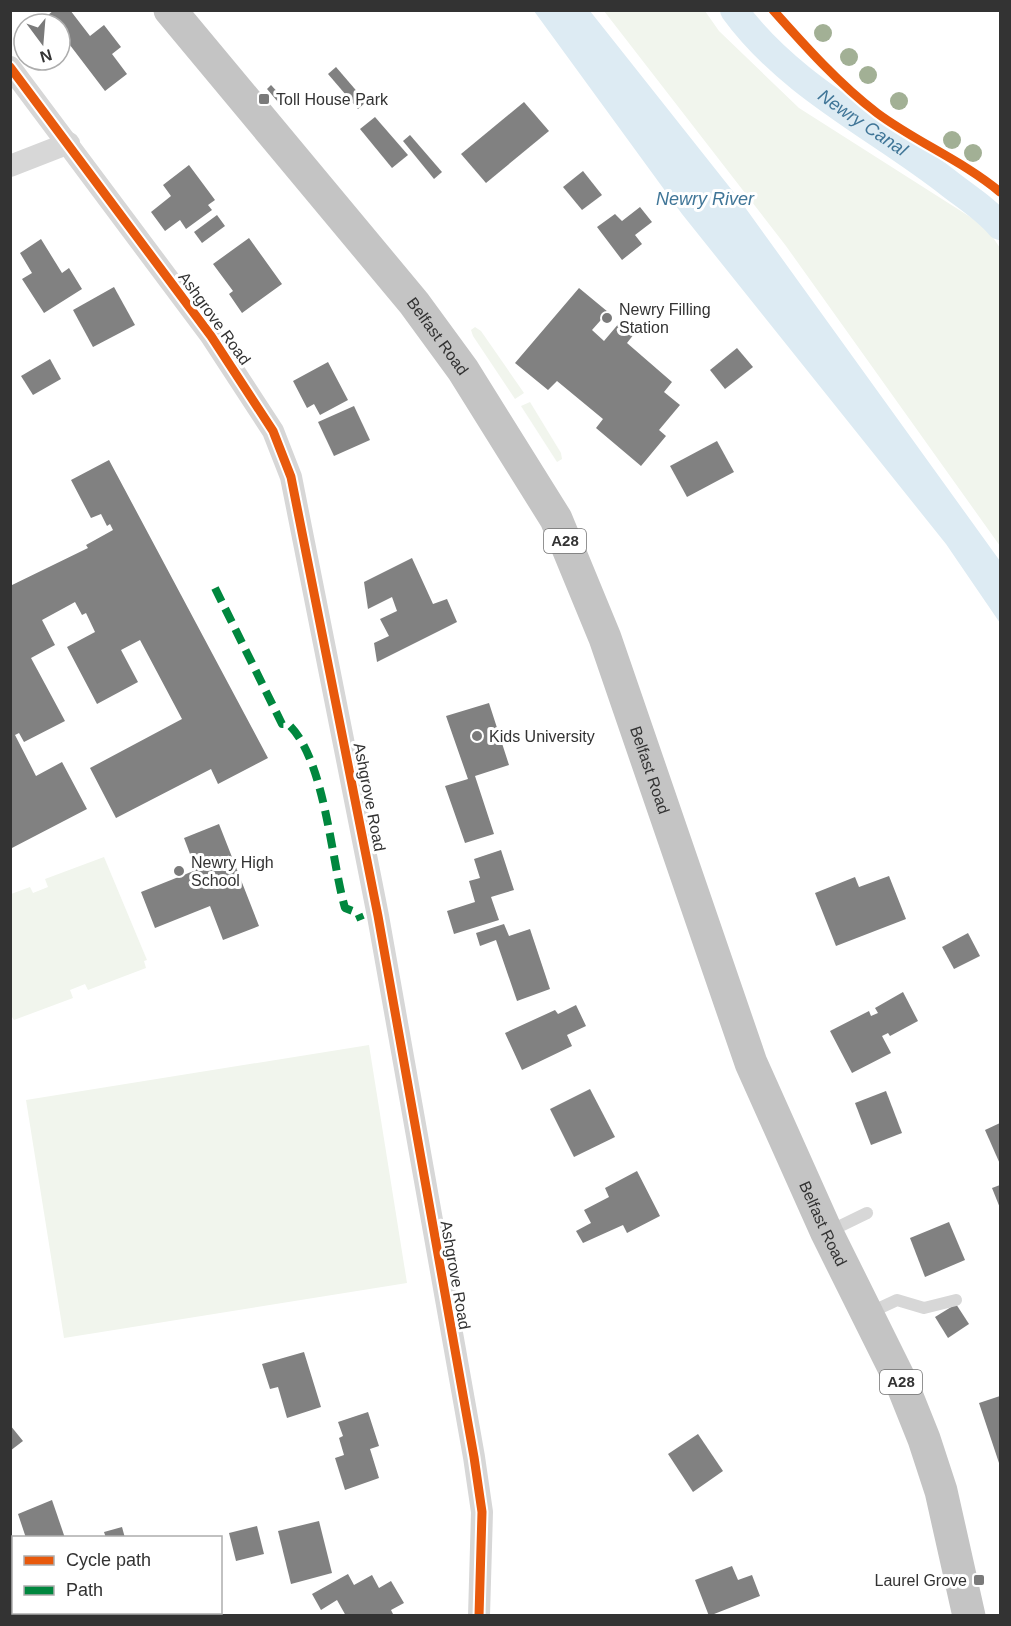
<svg xmlns="http://www.w3.org/2000/svg" width="1011" height="1626" font-family="Arial,sans-serif">
<rect width="100%" height="100%" fill="#fff"/>
<!-- green -->
<g fill="#f1f5ed">
<path d="M604 11H705L719 31 799 108 986 227 1000 248V546L786 246Z"/>
<path d="M475 327 481 331 524 393 515 399 473 336 471 330Z"/>
<path d="M530 402 561 453 562 459 557 462 521 406Z"/>
<path d="M104 857 147 960 144 961 146 968 88 990 85 984 70 990 73 998 14 1020 10 1014 11 894 30 887 33 893 48 887 45 879Z"/>
<path d="M369 1045 407 1283 64 1338 26 1100Z"/>
</g>
<!-- water -->
<path fill="#ddebf3" d="M534 11H590L739 199 1000 561V623L946 544 682 214Z"/>
<g fill="none" stroke-linecap="round" stroke-linejoin="round">
<!-- canal -->
<path stroke="#ddebf3" stroke-width="28" id="s1" d="M734 10C790 87 879 128 951 185 968 198 987 210 1000 226"/>
</g>
<!-- building -->
<g fill="#818181">
<path d="M54 10H70L90 36 104 25 121 47 112 54 127 74 105 91 60 32V24H54L47 16Z"/>
<path d="M336 67 366 102 358 109 328 74Z"/>
<path d="M271 85 283 98 278 102 267 89Z"/>
<path d="M524 102 549 131 486 183 461 154Z"/>
<path d="M375 117 408 155 392 168 360 129Z"/>
<path d="M410 135 442 172 434 179 403 141Z"/>
<path d="M189 165 215 200 208 205 212 210 186 229 180 220 165 231 151 212 171 196 163 185Z"/>
<path d="M583 171 602 195 582 210 563 187Z"/>
<path d="M640 207 652 222 635 235 642 244 622 260 597 227 615 214 622 221Z"/>
<path d="M217 215 225 226 202 243 194 232Z"/>
<path d="M249 238 282 284 242 313 229 294 233 291 213 264Z"/>
<path d="M41 239 62 273 69 268 82 289 44 313 22 279 32 273 20 253Z"/>
<path d="M114 287 135 325 93 347 73 310Z"/>
<path d="M579 288 608 312 592 330 604 341 620 322 634 334 627 343 672 382 664 392 680 405 659 430 666 436 641 466 596 428 603 419 557 381 548 390 515 363Z"/>
<path d="M737 348 753 367 725 389 710 370Z"/>
<path d="M50 359 61 379 33 395 21 376Z"/>
<path d="M328 362 348 400 320 415 314 404 307 408 293 381Z"/>
<path d="M354 406 370 440 334 456 318 422Z"/>
<path d="M717 441 734 472 687 497 670 466Z"/>
<path d="M109 460 268 758 218 784 211 769 116 818 90 768 182 719 140 640 121 650 138 682 97 704 67 647 95 632 86 613 82 615 75 602 42 620 55 645 31 658 65 721 24 742 19 733 15 735 36 776 62 762 87 809 10 849V586L88 548 86 545 113 530 110 524 107 526 101 514 91 518 71 480Z"/>
<path d="M412 558 433 604 447 599 457 622 377 662 374 643 389 636 380 619 397 611 392 597 368 609 364 582Z"/>
<path d="M489 703 509 765 475 776 494 834 465 843 445 786 468 779 446 716Z"/>
<path d="M219 824 259 926 223 940 210 906 155 928 141 892 196 870 184 838Z"/>
<path d="M501 850 514 890 491 897 499 920 454 934 447 911 475 902 469 881 480 878 474 859Z"/>
<path d="M889 876 906 919 836 946 815 893 855 877 859 887Z"/>
<path d="M504 924 509 936 530 929 550 989 517 1001 496 940 480 946 476 933Z"/>
<path d="M968 933 980 956 954 969 942 947Z"/>
<path d="M903 992 918 1021 890 1036 888 1033 882 1036 891 1053 852 1073 830 1031 869 1011 871 1016 878 1013 875 1008Z"/>
<path d="M576 1005 586 1026 567 1035 572 1046 522 1070 505 1033 555 1010 558 1014Z"/>
<path d="M590 1089 615 1137 574 1157 550 1109Z"/>
<path d="M886 1091 902 1133 871 1145 855 1103Z"/>
<path d="M1000 1123V1164L985 1130Z"/>
<path d="M637 1171 660 1216 627 1233 623 1225 583 1243 576 1231 591 1223 584 1210 609 1197 605 1188Z"/>
<path d="M1000 1185V1208L992 1188Z"/>
<path d="M949 1222 965 1260 925 1277 910 1238Z"/>
<path d="M956 1304 969 1324 948 1338 935 1317Z"/>
<path d="M304 1352 321 1407 287 1418 278 1387 270 1389 262 1364Z"/>
<path d="M1000 1396V1466L979 1403Z"/>
<path d="M368 1412 379 1446 370 1449 379 1478 345 1490 335 1458 344 1455 339 1438 343 1436 338 1422Z"/>
<path d="M10 1425 23 1441 10 1451Z"/>
<path d="M698 1434 723 1471 693 1492 668 1454Z"/>
<path d="M52 1500 65 1538H26L18 1514Z"/>
<path d="M319 1521 332 1573 291 1584 278 1531Z"/>
<path d="M257 1526 264 1554 236 1561 229 1533Z"/>
<path d="M122 1527 125 1538H106L104 1532Z"/>
<path d="M732 1566 738 1580 752 1575 760 1596 709 1616 695 1580Z"/>
<path d="M348 1574 354 1585 372 1575 379 1588 391 1581 404 1603 391 1610 394 1616H346L337 1600 321 1610 312 1594Z"/>
<path d="M41 1612H79L80 1616H41Z"/>
</g>
<g fill="none" stroke-linecap="round" stroke-linejoin="round">
<!-- lane -->
<g stroke="#d7d7d7" stroke-width="12">
<path d="M828 1232 867 1213"/>
<path d="M869 1313 897 1300 924 1308 956 1300"/>
</g>
<!-- street -->
<g stroke="#d7d7d7" stroke-width="22">
<path d="M10 67 211 336 273 431 291 477 378 916 474 1457 482 1512 479 1616"/>
<path d="M10 166 69 143"/>
</g>
<!-- highway -->
<path stroke="#c4c4c4" stroke-width="33" id="s2" d="M170 10 414 303 463 370 556 519 605 638 751 1063 827 1233 902 1384 924 1439 941 1491 969 1616"/>
<!-- quiet -->
<path stroke="#00873e" stroke-width="8" stroke-dasharray="15 8" stroke-linecap="butt" d="M215 588 282 724H288C325 758 331 860 345 908L358 913 361 920"/>
<!-- cycleway casing -->
<g stroke="#fff" stroke-width="13">
<g id="cycleway">
<path d="M773 10C805 46 839 84 877 113 916 142 963 161 1000 192"/>
<path d="M10 67 211 336 273 431 291 477 378 916 474 1457 482 1512 479 1616"/>
</g>
</g>
<!-- cycleway -->
<use href="#cycleway" stroke="#e8590c" stroke-width="9"/>
</g>
<!-- trees -->
<g fill="#a2b095">
<circle cx="823" cy="33" r="9"/>
<circle cx="849" cy="57" r="9"/>
<circle cx="868" cy="75" r="9"/>
<circle cx="899" cy="101" r="9"/>
<circle cx="952" cy="140" r="9"/>
<circle cx="973" cy="153" r="9"/>
</g>
<!-- markers -->
<g fill="#7a7a7a" stroke="#fff" stroke-width="2">
<rect x="258" y="93" width="12" height="12" rx="3"/>
<circle cx="607" cy="318" r="6"/>
<circle cx="477" cy="736" r="6"/>
<circle cx="179" cy="871" r="6"/>
<rect x="973" y="1574" width="12" height="12" rx="3"/>
</g>
<g text-anchor="middle" stroke-width="6" stroke-linejoin="round" paint-order="stroke">
<!-- shield labels -->
<g fill="#fff" stroke="#707070" stroke-width="1.5">
<rect x="544" y="529" width="42" height="24" rx="4.5"/>
<rect x="880" y="1370" width="42" height="24" rx="4.5"/>
</g>
<g font-size="15" font-weight="bold" fill="#333">
<text x="565" y="546">A28</text>
<text x="901" y="1387">A28</text>
</g>
<!-- poi labels -->
<g font-size="16" fill="#333" stroke="#fff" text-anchor="start">
<text x="276" y="105">Toll House Park</text>
<text x="619" y="315">Newry Filling<tspan x="619" dy="18">Station</tspan></text>
<text x="489" y="742">Kids University</text>
<text x="191" y="868">Newry High<tspan x="191" dy="18">School</tspan></text>
<text x="967" y="1586" text-anchor="end">Laurel Grove</text>
</g>
<!-- street labels -->
<g font-size="16" fill="#333" stroke="#fff">
<text transform="translate(215 318) rotate(54)" y="6">Ashgrove Road</text>
<text dy="6" stroke="none"><textPath href="#s2" startOffset="422">Belfast Road</textPath></text>
<text dy="6" stroke="none"><textPath href="#s2" startOffset="908">Belfast Road</textPath></text>
<text transform="translate(370 797) rotate(79)" y="6">Ashgrove Road</text>
<text dy="6" stroke="none"><textPath href="#s2" startOffset="1394">Belfast Road</textPath></text>
<text transform="translate(456 1275) rotate(80)" y="6">Ashgrove Road</text>
</g>
<!-- water labels -->
<g font-size="18" font-style="italic" fill="#3f7597" stroke="#fff">
<text dy="6" stroke="none"><textPath href="#s1" startOffset="172">Newry Canal</textPath></text>
<text x="705" y="205">Newry River</text>
</g>
</g>
<!-- border -->
<rect width="1011" height="1626" fill="none" stroke="#333333" stroke-width="24"/>
<!-- legend -->
<rect x="12" y="1536" width="210" height="78" fill="#ffffff" stroke="#adadad" stroke-width="1.5"/>
<rect x="24" y="1556" width="30" height="9" fill="#e8590c" stroke="#adadad" stroke-width="1.5"/>
<text x="66" y="1566" font-size="18" fill="#333333">Cycle path</text>
<rect x="24" y="1586" width="30" height="9" fill="#00873e" stroke="#adadad" stroke-width="1.5"/>
<text x="66" y="1596" font-size="18" fill="#333333">Path</text>
<!-- north arrow -->
<g transform="translate(42 42) rotate(164)"><circle r="28" fill="#ffffff" stroke="#adadad" stroke-width="1.5"/>
<path d="M0-4.5L10 22L0 15L-10 22Z" fill="#7a7a7a"/>
<text y="-9" font-size="16" font-weight="bold" text-anchor="middle" fill="#333333">N</text>
</g>
</svg>
